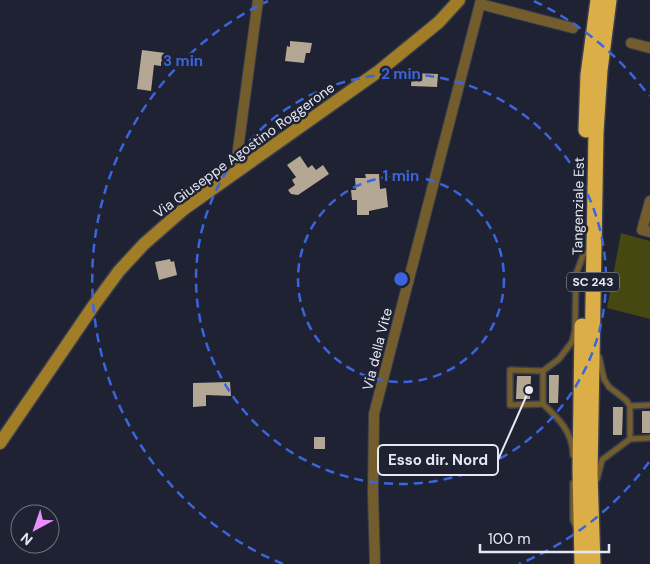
<svg xmlns="http://www.w3.org/2000/svg" width="650" height="564" font-family="'DM Sans',sans-serif">
<rect width="100%" height="100%" fill="#1e2232"/>
<!-- green -->
<path fill="#454811" d="M621 233 650 241V319L607 308Z"/>
<!-- building -->
<g fill="#b4a895">
<path d="M290 41 312 43 310 53H306L304 63 285 61 287 46 290 47Z"/>
<path d="M142 50 165 53 164 62H161V66L154 65 151 91 137 89Z"/>
<path d="M412 73 438 74 437 87 411 86Z"/>
<path d="M300 156 308 168 312 165 316 170 323 165 329 174 298 195 291 194 288 190 295 185 292 180 296 177 287 165Z"/>
<path d="M365 174H379L380 189 386 188 388 207 369 211V215H357V200H352L351 190H356L355 178H366Z"/>
<path d="M170 259 171 262 174 261 177 275 159 280 155 262Z"/>
<path d="M549 375H559L558 403H549Z"/>
<path d="M517 376H531L530 399H516Z"/>
<path d="M230 382 231 396 206 395V406L193 407V383Z"/>
<path d="M613 407H623L622 435H613Z"/>
<rect x="642" y="411" width="8" height="22"/>
<rect x="314" y="437" width="11" height="12"/>
</g>
<g fill="none" stroke-linecap="round" stroke-linejoin="round">
<!-- lane casing -->
<g stroke="#3a3e4d" stroke-width="8">
<g id="lane">
<path d="M543 404 510 405V370L543 371"/>
<path d="M630 406 650 405"/>
<path d="M630 439 650 438"/>
<path d="M573 455C573 432 558 418 543 404V371L559 359 572 342 575 330 576 274 584 253"/>
<path d="M597 479 602 460 630 439V406L626 400 609 387 604 379 599 357"/>
<path d="M573 483V520L576 527"/>
</g>
</g>
<!-- street casing -->
<g stroke="#3a3e4d" stroke-width="12">
<g id="street">
<path d="M480 4 573 28"/>
<path d="M631 43 650 48"/>
<path d="M235 172 258 0"/>
<path d="M650 201 642 230 650 232"/>
<path d="M375 564 373 494 374 414 481 0"/>
</g>
</g>
<!-- secondary casing -->
<g stroke="#3a3e4d" stroke-width="15">
<path id="secondary" d="M0 443 94 305 119 271 144 244 184 209 379 71 439 22 459 0"/>
</g>
<!-- highway casing -->
<g stroke="#3a3e4d" stroke-width="18">
<g id="highway">
<path d="M586 130 588 75 598 0"/>
<path d="M582 564 580 469 582 326"/>
<path d="M593 564 590 474 596 132 600 70 609 0"/>
</g>
</g>
<!-- lane -->
<use href="#lane" stroke="#735d2c" stroke-width="5"/>
<!-- street -->
<use href="#street" stroke="#735d2c" stroke-width="10"/>
<!-- secondary -->
<use href="#secondary" stroke="#a17d27" stroke-width="12"/>
<!-- highway -->
<use href="#highway" stroke="#dbae48" stroke-width="15"/>
</g>
<!-- distance rings -->
<g fill="none" stroke="#3b65dc" stroke-width="2.5" stroke-dasharray="9 6">
<circle cx="401" cy="279" r="103"/>
<circle cx="401" cy="279" r="205"/>
<path d="M649 462A308 308 0 0 1 519 564M283 564A308 308 0 0 1 268 1M534 1A308 308 0 0 1 649 96"/>
</g>
<g text-anchor="middle" stroke-width="5" stroke-linejoin="round" paint-order="stroke">
<!-- shield labels -->
<rect fill="#1e2232" stroke="#aaadba" stroke-width="1" x="567" y="272.5" width="52" height="19" rx="4"/>
<g font-size="12" font-weight="bold" fill="#e6e9f4">
<text x="593" y="286">SC 243</text>
</g>
<!-- street labels -->
<g font-size="14" fill="#e6e9f4" stroke="#1e2232">
<text transform="translate(244 150) rotate(-36)" y="5">Via Giuseppe Agostino Roggerone</text>
<text transform="translate(578 206) rotate(-89)" y="5">Tangenziale Est</text>
<text transform="translate(377 349) rotate(-76)" y="5">Via della Vite</text>
</g>
</g>
<circle cx="401" cy="279" r="8" fill="#3b65dc" stroke="#1e2232" stroke-width="2.5"/>
<g font-size="15" text-anchor="middle" font-weight="bold" fill="#3b65dc" stroke="#1e2232" stroke-width="5" stroke-linejoin="round" paint-order="stroke">
<text x="183" y="66">3 min</text>
<text x="401" y="79">2 min</text>
<text x="401" y="181">1 min</text>
</g>
<!-- callouts -->
<path fill="none" stroke="#e6e9f4" stroke-width="2" d="M529 390L498 460"/>
<circle fill="#e6e9f4" stroke="#1e2232" stroke-width="2" cx="529" cy="390" r="5"/>
<rect fill="#1e2232" stroke="#e6e9f4" stroke-width="2" x="378" y="445" width="120" height="30" rx="5"/>
<g font-size="15" text-anchor="middle" font-weight="bold" fill="#e6e9f4">
<text x="438" y="465">Esso dir. Nord</text>
</g>
<!-- north arrow -->
<g transform="translate(35 529) rotate(220)"><circle r="24" fill="#1e2232" stroke="#6e7280"/>
<path d="M0-4L9 19L0 12L-9 19Z" fill="#eb8dfc"/>
<text y="-8" font-size="14" font-weight="bold" text-anchor="middle" fill="#e6e9f4">N</text>
</g>
<!-- scale -->
<path d="M480 544v8h129v-8" fill="none" stroke="#e6e9f4" stroke-width="2.5"/>
<text x="488" y="544" font-size="15" fill="#e6e9f4" stroke="#1e2232" stroke-width="4" paint-order="stroke">100 m</text>
</svg>
